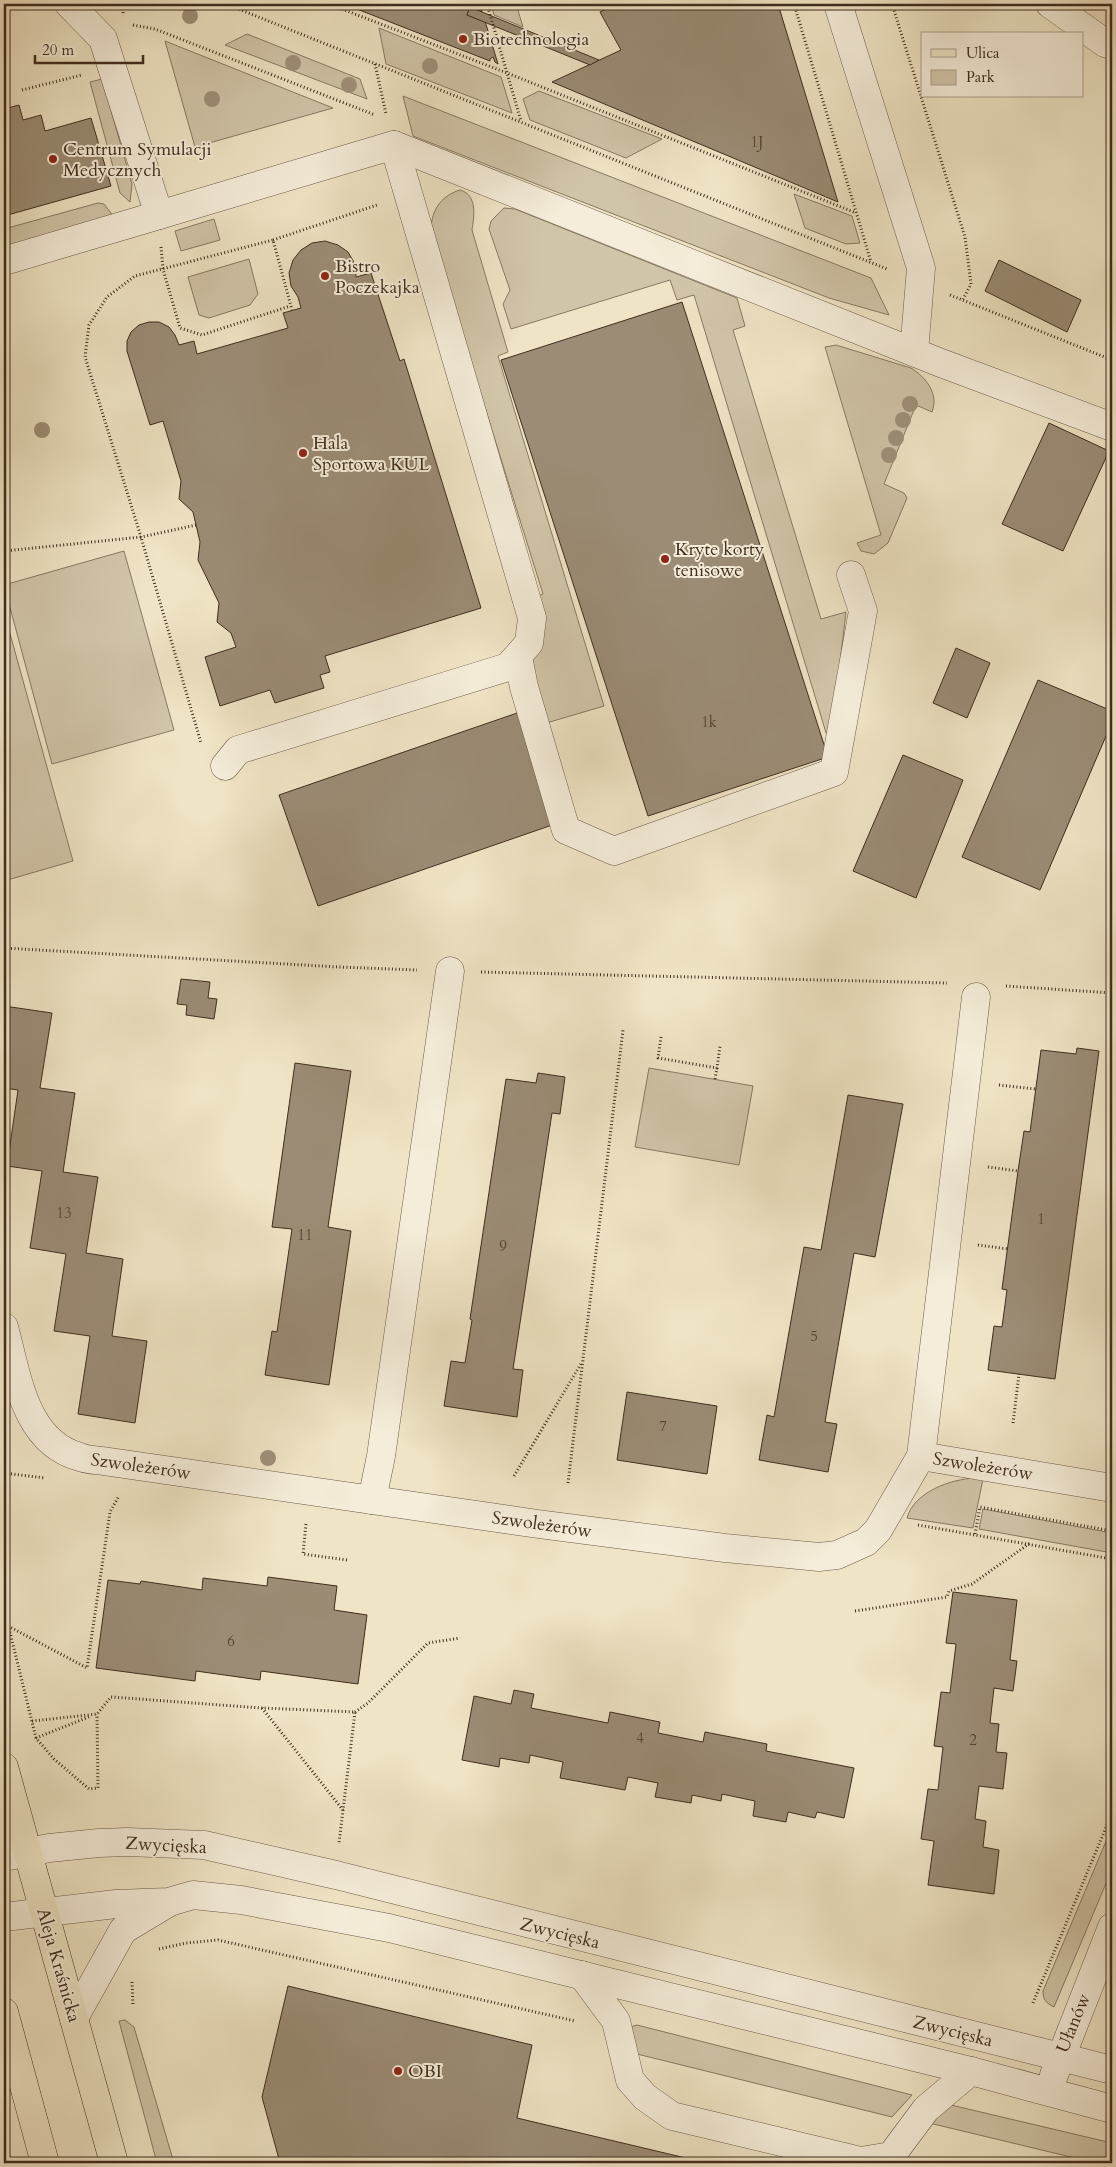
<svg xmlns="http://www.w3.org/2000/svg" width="1116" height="2167" font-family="Cardo,serif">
<rect width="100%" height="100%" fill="#efe4c5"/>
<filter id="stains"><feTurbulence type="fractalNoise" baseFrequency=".004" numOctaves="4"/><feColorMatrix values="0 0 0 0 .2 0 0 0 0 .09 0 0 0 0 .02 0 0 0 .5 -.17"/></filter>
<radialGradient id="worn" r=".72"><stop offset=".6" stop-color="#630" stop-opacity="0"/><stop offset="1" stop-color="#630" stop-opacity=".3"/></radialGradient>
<!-- green -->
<g fill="#d1c5a9" stroke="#887964">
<path d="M491 4H516L523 27 494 15Z"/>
<path d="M379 28 501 77 512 113 386 64Z"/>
<path d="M247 34 360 79 367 99 225 45Z"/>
<path d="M165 41 333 108 195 147Z"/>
<path d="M102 79 132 184 130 202 120 193 90 82Z"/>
<path d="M539 91 662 139 626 158 530 120 523 99Z"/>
<path d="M403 96 871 278 889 315 829 298 413 136Z"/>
<path d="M460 190C478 195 474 217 472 230L508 352 498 356 604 706 543 724 525 669 535 597 543 594 431 234C430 212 440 196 460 190Z"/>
<path d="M794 194 852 216 860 243 846 244 805 228Z"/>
<path d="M98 203 104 204 114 217 4 247V229Z"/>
<path d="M504 208 515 209 737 298 745 326 733 330 821 619 846 612 830 746 694 295 677 300 670 280 511 329 503 304 510 290 489 229 491 221Z"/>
<path d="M214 219 220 240 181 251 175 231Z"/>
<path d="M249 259 258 294 250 305 209 318 199 315 188 277Z"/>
<path d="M836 345 911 368C926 377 939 394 932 412L916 405 884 484 904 493 907 498 888 543 874 554 861 551 857 543 881 535 825 347Z"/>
<path d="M124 551 174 730 52 764 4 585Z"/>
<path d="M4 612 73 861 4 881Z"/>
<path d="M649 1068 753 1086 739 1165 635 1147Z"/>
<path d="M975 1478 983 1479 973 1528 907 1518C914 1492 951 1479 975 1478Z"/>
<path d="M983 1509 1112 1533V1553L979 1529Z"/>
<path d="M1112 1827V1869L1054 2007C1046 2003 1043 2000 1043 1991Z"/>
<path d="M125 2020 134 2027 174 2163H157L119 2021Z"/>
<path d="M637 2025 912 2095 892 2117 637 2054 630 2027Z"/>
<path d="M951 2105 1112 2143V2163H1096L925 2122Z"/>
</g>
<!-- building -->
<g fill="#9b8c75" stroke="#402d1e">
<path d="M344 4H479L482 12 470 7 467 15 485 21 498 64 495 62 493 57 490 59V61Z"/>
<path d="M615 4H778L838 202 552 82 621 50 600 12Z"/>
<path d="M470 7 482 12 599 60 590 65 467 15Z"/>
<path d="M19 105 23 120 41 115 45 131 91 118 111 186 4 216V109Z"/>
<path d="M325 241 338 245 348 252 355 264 356 277 371 273 400 361 404 359 481 608 325 656 330 672 320 675 324 688 275 703 270 690 220 706 205 657 236 647 231 633 217 622 219 603 198 560 200 542 193 512 179 499 181 481 163 421 150 425 127 351V341L131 332 139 325 149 322H159L169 327 175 335 179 345 194 341 197 354 288 328 283 313 301 308 298 297 291 286 289 273 293 260 301 250 312 243Z"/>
<path d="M999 260 1081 300 1067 332 985 291Z"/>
<path d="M682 302 828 757 648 816 501 360Z"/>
<path d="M1049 423 1109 451 1063 551 1002 524Z"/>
<path d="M956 648 990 663 967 718 933 703Z"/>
<path d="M1038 680 1112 711V722L1040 890 962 857Z"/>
<path d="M520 712 558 823 318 906 279 795Z"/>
<path d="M903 755 963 780 916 898 853 871Z"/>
<path d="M181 979 210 982 208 998 217 999 214 1019 186 1015 187 1005 177 1004Z"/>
<path d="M4 1006 52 1013 40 1088 75 1093 63 1172 98 1177 86 1253 123 1259 112 1336 147 1341 135 1423 78 1414 90 1336 54 1331 66 1254 30 1248 42 1171 7 1166 18 1090 4 1088Z"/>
<path d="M1077 1048 1099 1051 1055 1379 988 1370 994 1326 1002 1327 1007 1290 1002 1289 1018 1171 1024 1131 1030 1132 1041 1050 1076 1054Z"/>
<path d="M295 1063 351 1071 328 1227 351 1231 329 1385 265 1375 272 1331 277 1332 292 1229 272 1227Z"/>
<path d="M538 1073 565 1077 560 1114 552 1113 513 1369 523 1370 517 1417 444 1406 451 1361 465 1363 472 1320 470 1319 506 1079 536 1083Z"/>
<path d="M848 1095 903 1104 875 1257 854 1253 825 1422 837 1424 828 1472 759 1460 767 1415 774 1417 804 1247 821 1250Z"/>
<path d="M627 1392 717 1406 707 1474 617 1460Z"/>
<path d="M268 1577 337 1586 334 1610 367 1615 358 1684 261 1671 260 1680 196 1671 195 1681 96 1668 108 1580 140 1584 141 1581 202 1590 203 1578 267 1586Z"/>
<path d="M953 1592 1017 1600 1010 1660 1017 1661 1013 1691 994 1688 990 1723 999 1724 996 1752 1007 1753 1003 1789 979 1786 975 1819 986 1821 983 1847 999 1850 994 1894 928 1885 934 1841 921 1839 928 1789 938 1790 943 1747 934 1746 941 1692 950 1693 956 1644 946 1643Z"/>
<path d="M514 1690 534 1694 531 1708 608 1723 610 1712 660 1722 658 1733 703 1742 705 1732 767 1744 766 1751 854 1768 844 1818 817 1812 815 1818 788 1812 786 1822 753 1816 755 1801 722 1794 721 1801 692 1795 691 1803 655 1797 658 1783 628 1777 625 1790 560 1778 563 1762 530 1755 529 1763 500 1758 499 1767 462 1760 474 1696 511 1704Z"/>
<path d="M288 1986 532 2045 517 2118 707 2163H280L262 2097Z"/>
</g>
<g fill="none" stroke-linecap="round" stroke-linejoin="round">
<!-- minor casing -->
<g stroke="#6c5b48" stroke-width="29">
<g id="minor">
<path d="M69 4 103 39 159 215 394 145 532 618 529 643 508 667 238 750 225 766"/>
<path d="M838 4 921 268 914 352"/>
<path d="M1050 4 1105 43 1112 45"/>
<path d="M394 145 941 363 1112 427"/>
<path d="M4 261 159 215"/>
<path d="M518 657 524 687 566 830 614 851 834 772 863 611 851 575"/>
<path d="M4 1327C17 1374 24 1442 80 1457 87 1460 96 1460 103 1461L538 1524 725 1548 819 1557 837 1555 866 1542 878 1530 921 1456 1112 1488"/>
<path d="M921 1456 976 997"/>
<path d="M372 1500 381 1456 450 971"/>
<path d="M4 1857 49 1848 99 1843 127 1842 204 1845 336 1875 1112 2070"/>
<path d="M4 1917 116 1904 169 1902 193 1895 241 1900 389 1928 971 2071 1112 2109"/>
<path d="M582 1975 616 2021 630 2080 645 2097 672 2116 861 2161 891 2156 926 2109 971 2071"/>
<path d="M74 2018 123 1930 168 1903"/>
<path d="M1054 2075 1112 1927"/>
</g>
</g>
<!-- major casing -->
<g stroke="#402d1e" stroke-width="29">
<g id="major">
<path d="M4 1767 114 2163"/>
<path d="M4 2012 45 2163"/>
</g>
</g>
<!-- path -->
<g stroke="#402d1e" stroke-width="3" stroke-dasharray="1 2.5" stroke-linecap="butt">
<path d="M226 4 887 269"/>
<path d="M329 4 507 73 856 213"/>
<path d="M487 4 521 121"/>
<path d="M794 4 871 262"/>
<path d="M892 4 965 237 971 284 963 299"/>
<path d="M123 13 124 4"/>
<path d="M133 25 155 29 375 115"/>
<path d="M375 64 386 114"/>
<path d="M22 90 82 75"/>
<path d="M273 240 377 205"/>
<path d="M161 247 163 269 180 328 202 335 290 306"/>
<path d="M950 295 1112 360"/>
<path d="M196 525 141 537 85 357 89 325 107 297 135 276 273 240 292 310"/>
<path d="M4 551 141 537 201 743"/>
<path d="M4 948 339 967 417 970"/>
<path d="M481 972 947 983"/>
<path d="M1006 986 1112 993"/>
<path d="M661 1037 658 1058 717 1068 720 1046"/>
<path d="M715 1079 717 1068"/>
<path d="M999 1085 1035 1089"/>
<path d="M988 1167 1018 1171"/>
<path d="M978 1245 1008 1249"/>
<path d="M1013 1423 1019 1374"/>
<path d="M4 1473 45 1478"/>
<path d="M514 1476 582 1362"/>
<path d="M568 1483 623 1030"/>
<path d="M306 1524 303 1554 347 1560"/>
<path d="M918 1525 1112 1559"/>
<path d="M975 1534 980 1507 1112 1531"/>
<path d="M4 1608 36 1738 54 1759 89 1789 98 1788 97 1714"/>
<path d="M855 1611 947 1597 949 1591 972 1584 1030 1543"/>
<path d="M8 1626 87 1668 110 1512 119 1496"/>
<path d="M262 1708 343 1810"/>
<path d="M355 1712 368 1703 428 1643 460 1638"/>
<path d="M32 1721 97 1714 111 1697 262 1708 355 1712 339 1843"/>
<path d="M36 1738 91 1716"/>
<path d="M159 1949 186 1943 218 1940 575 2021"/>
<path d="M132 1982 133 2005"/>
<path d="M1033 2003 1112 1813"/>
</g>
<!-- minor -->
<use href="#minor" stroke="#f5edd9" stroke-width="28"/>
<!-- major -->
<use href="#major" stroke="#efe4c5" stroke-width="28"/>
</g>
<!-- trees -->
<g fill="#9f9079">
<circle cx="190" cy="16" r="8"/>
<circle cx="293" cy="63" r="8"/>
<circle cx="430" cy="66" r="8"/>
<circle cx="349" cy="85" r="8"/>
<circle cx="212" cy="99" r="8"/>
<circle cx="910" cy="404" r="8"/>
<circle cx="903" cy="420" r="8"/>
<circle cx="42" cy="430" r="8"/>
<circle cx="896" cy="438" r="8"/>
<circle cx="889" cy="455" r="8"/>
<circle cx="268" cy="1458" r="8"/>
</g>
<!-- markers -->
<g fill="#8f2418" stroke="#f5edd9" stroke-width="2">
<circle cx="463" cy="39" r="5"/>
<circle cx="53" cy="159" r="5"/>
<circle cx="325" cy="276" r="5"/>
<circle cx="303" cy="453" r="5"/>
<circle cx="665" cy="559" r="5"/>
<circle cx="398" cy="2071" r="5"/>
</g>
<g text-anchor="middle" stroke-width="4" stroke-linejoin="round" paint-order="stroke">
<!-- number labels -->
<g font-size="15" fill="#574534">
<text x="757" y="147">1J</text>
<text x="709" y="727">1k</text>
<text x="64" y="1218">13</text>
<text x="1041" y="1224">1</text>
<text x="305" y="1240">11</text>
<text x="503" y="1251">9</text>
<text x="814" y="1341">5</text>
<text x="663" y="1431">7</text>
<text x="231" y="1646">6</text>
<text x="640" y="1743">4</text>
<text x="973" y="1745">2</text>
</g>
<!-- poi labels -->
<g font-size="18" fill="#402d1e" stroke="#f5edd9" text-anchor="start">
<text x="473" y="45">Biotechnologia</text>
<text x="63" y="155">Centrum Symulacji<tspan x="63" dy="21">Medycznych</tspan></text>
<text x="335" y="272">Bistro<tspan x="335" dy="21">Poczekajka</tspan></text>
<text x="313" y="449">Hala<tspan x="313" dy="21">Sportowa KUL</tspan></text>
<text x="675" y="555">Kryte korty<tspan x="675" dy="21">tenisowe</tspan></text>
<text x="408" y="2077">OBI</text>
</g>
<!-- street labels -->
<g font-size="18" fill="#402d1e" stroke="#f5edd9">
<text transform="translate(141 1466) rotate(8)" y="6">Szwoleżerów</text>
<text transform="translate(983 1466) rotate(9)" y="6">Szwoleżerów</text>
<text transform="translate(542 1524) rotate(8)" y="6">Szwoleżerów</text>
<text transform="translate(166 1845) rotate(3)" y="6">Zwycięska</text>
<text transform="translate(560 1933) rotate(14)" y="6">Zwycięska</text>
<text transform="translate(59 1965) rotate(74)" y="6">Aleja Kraśnicka</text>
<text transform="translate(1073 2023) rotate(-68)" y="6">Ułanów</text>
<text transform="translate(953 2031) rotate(14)" y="6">Zwycięska</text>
</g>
</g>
<!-- margin -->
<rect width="1116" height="2167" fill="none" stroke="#efe4c5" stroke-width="20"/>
<rect x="5" y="5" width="1106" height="2157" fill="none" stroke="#402d1e" stroke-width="2.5"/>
<rect x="10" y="10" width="1096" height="2147" fill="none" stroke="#402d1e"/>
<!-- legend -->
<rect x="921" y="32" width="162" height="65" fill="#f5edd9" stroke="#ada08e"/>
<rect x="931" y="49" width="25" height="8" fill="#efe4c5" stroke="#ada08e"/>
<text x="966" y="58" font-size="15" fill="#402d1e">Ulica</text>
<rect x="931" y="70" width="25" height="15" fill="#d1c5a9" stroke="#ada08e"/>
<text x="966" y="82" font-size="15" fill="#402d1e">Park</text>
<!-- scale -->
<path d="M35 55v8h108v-8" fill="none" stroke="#402d1e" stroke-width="2.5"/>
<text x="42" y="55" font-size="15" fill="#402d1e" stroke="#f5edd9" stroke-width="4" paint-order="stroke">20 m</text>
<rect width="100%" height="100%" filter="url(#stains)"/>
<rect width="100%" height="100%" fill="url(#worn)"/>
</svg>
